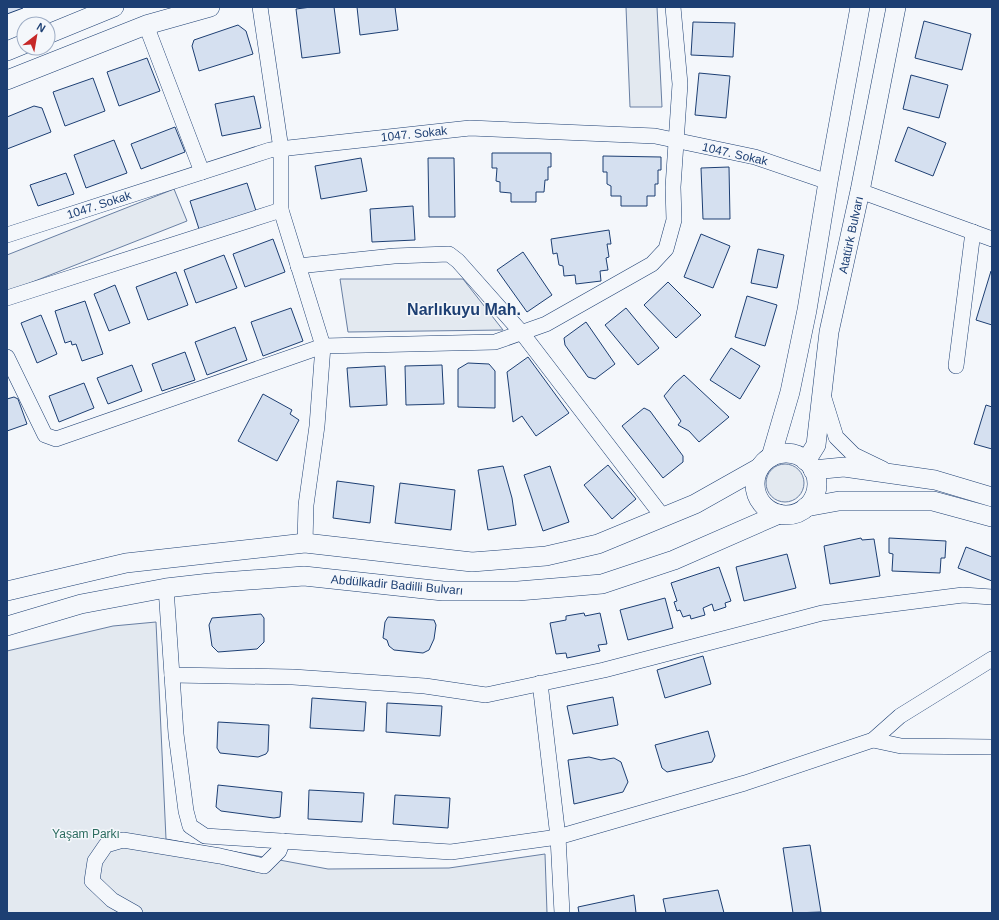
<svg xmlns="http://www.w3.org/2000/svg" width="999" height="920" font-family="Arial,sans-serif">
<rect width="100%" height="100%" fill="#f4f7fb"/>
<!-- green -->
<g fill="#e3e9f0" stroke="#687fa3">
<path d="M626 7H657L662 107H630Z"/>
<path d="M174 189 187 221 7 292V255Z"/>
<path d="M340 279H463L503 330 348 332Z"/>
<circle cx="785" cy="483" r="19"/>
<path d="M156 622 166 839 328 869 449 868 545 854 547 913H7V651L113 626Z"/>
</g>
<!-- building -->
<g fill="#d5e0f0" stroke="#1d3f73">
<path d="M7 7H22L23 8 7 14Z"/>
<path d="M311 7H334L340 53 302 58 296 9Z"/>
<path d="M357 7H395L398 30 360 35Z"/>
<path d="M924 21 971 34 962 70 915 58Z"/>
<path d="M693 22 735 23 733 57 691 55Z"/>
<path d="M238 25 246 31 253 54 199 71 192 46 194 40Z"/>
<path d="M147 58 160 91 119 106 107 72Z"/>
<path d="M699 73 730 76 726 118 695 115Z"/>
<path d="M911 75 948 85 939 118 903 109Z"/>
<path d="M93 78 105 111 65 126 53 92Z"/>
<path d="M254 96 261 128 222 136 215 104Z"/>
<path d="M34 106 42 108 51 132 7 149V117Z"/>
<path d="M175 127 185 152 141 169 131 144Z"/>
<path d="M908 127 946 143 933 176 895 161Z"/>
<path d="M114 140 127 173 86 188 74 155Z"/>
<path d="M492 153H551V167H548V180H545L544 192H536V202H511V193L500 192V182L496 181 497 168H492Z"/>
<path d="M603 156 661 157V170H658V184H655V196H647V206H621V196H611V186L607 184V172H603Z"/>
<path d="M361 158 367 191 321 199 315 166Z"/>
<path d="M428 158H454L455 217H429Z"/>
<path d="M729 167 730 219H703L701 168Z"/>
<path d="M66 173 74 194 38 206 30 185Z"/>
<path d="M247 183 257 214 200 232 190 201Z"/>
<path d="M413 206 415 240 372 242 370 209Z"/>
<path d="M609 230 611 244H607L609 257 606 258 608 270 600 271 601 281 576 284 575 275 564 276 563 266 559 265 557 253 553 254 551 239Z"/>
<path d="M701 234 730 246 713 288 684 277Z"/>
<path d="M273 239 285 272 245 287 233 254Z"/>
<path d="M758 249 784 255 777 288 751 283Z"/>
<path d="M523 252 552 295 527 312 497 270Z"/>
<path d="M224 255 237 288 196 303 184 270Z"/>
<path d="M991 271H992V325L976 320Z"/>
<path d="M176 272 188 305 148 320 136 287Z"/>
<path d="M668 282 701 315 676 338 644 305Z"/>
<path d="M115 285 130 323 109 331 94 294Z"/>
<path d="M747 296 777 305 765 346 735 337Z"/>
<path d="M85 301 103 354 82 361 76 344 72 345 71 341 65 343 55 311Z"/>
<path d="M291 308 303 341 263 356 251 322Z"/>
<path d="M626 308 659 348 638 365 605 325Z"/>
<path d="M41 315 57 354 37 363 21 323Z"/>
<path d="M586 322 615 364 595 379 588 377 565 345 564 338Z"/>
<path d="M235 327 247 360 207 375 195 342Z"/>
<path d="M731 348 760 366 740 399 710 380Z"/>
<path d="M185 352 195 380 162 391 152 364Z"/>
<path d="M528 357 569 413 536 436 522 416 513 422 507 372Z"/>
<path d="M468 363 489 364 495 371V408L458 407V369Z"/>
<path d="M132 365 142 391 108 404 97 378Z"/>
<path d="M442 365 444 404 406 405 405 366Z"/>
<path d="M385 366 387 405 350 407 347 368Z"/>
<path d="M684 375 729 417 699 442 689 431 678 425 681 421 664 396 674 384Z"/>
<path d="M84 383 94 408 59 422 49 396Z"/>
<path d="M263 394 292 410 290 414 299 420 277 461 238 441Z"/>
<path d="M14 397 18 399 27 424 7 431V399Z"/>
<path d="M986 405 992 407V449L974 444Z"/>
<path d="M644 408 650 411 683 456V462L663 478 622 426Z"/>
<path d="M608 465 636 499 612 519 584 485Z"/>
<path d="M503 466 512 498 516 525 488 530 478 470Z"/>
<path d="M550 466 569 522 543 531 524 475Z"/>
<path d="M337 481 374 486 370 523 333 518Z"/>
<path d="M400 483 455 490 451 530 395 523Z"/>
<path d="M861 538 862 540 874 539 880 576 830 584 824 546Z"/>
<path d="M889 538 946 541 945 558H941L940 573 892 571 893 554 889 553Z"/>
<path d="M966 547 992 557V581L958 568Z"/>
<path d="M787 554 796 588 744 601 736 567Z"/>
<path d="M719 567 731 601 725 603 726 607 714 611 712 604 703 608 705 615 691 619 690 615 683 617 680 610 677 611 674 602 677 601 671 583Z"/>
<path d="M665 598 673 628 628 640 620 610Z"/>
<path d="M584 613 585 616 600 613 607 644 598 645 600 651 567 658 566 653 556 654 550 623 566 620V616Z"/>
<path d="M261 614 264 618V642L257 649 218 652 212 646 209 625 212 618Z"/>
<path d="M388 617 434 620 436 625 434 639 429 650 423 653 394 650 389 646 387 640 383 638 385 622Z"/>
<path d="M703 656 711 684 665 698 657 670Z"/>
<path d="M613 697 618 725 573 734 567 706Z"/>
<path d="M312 698 366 702 364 731 310 728Z"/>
<path d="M387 703 442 706 440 736 386 732Z"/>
<path d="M218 722 269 725 268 751 266 754 258 757 220 753 217 748Z"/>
<path d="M708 731 715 756 712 762 667 772 662 768 655 745Z"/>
<path d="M589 757 601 760 614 758 621 762 628 782 623 792 574 804 568 760Z"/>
<path d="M218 785 282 792 280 817 274 818 221 811 216 807Z"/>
<path d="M309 790 364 793 362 822 308 819Z"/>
<path d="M395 795 450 798 448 828 393 824Z"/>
<path d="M810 845 821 912 793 913 783 848Z"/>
<path d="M718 890 724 913H666L663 899Z"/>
<path d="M634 895 636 913H579L578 907Z"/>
</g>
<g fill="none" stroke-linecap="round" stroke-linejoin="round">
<!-- minor casing -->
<g stroke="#1d3f73" stroke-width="16">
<g id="minor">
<path d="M260 7 281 149V210L323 346 317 426 306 505 305 543"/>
<path d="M146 25 202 172"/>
<path d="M860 191 992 239"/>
<path d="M7 235 270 150 470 128 655 136 755 157 828 182"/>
<path d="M298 266 394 256 449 254 458 261 522 333 663 517"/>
<path d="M7 298 281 210"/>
<path d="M7 357 45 435 56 439 323 346 495 342 546 324 652 264 666 249 674 220 673 187 680 84 673 7"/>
<path d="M956 366 973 232"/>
<path d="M823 395 836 437 854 455 883 469"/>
<path d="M166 588 176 734 186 811 190 826 205 836 451 852 558 837 745 783 873 740 900 716 992 659"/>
<path d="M172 675 293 677 425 686 486 695 604 670 822 613 963 595 992 597"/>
<path d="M540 683 558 837 562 913"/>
<path d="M873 740 901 746 992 747"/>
<path d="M135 913 112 900 92 881 95 861 106 845 123 840 220 856 264 866 279 851 283 841"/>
</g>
</g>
<!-- major casing -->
<g stroke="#1d3f73" stroke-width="20">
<g id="major">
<path d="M48 34 114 7"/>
<path d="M7 51 24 44"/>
<path d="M7 80 146 25 210 7"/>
<circle cx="786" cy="484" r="31"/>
<path d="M771 457 790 392 807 310 828 182 860 7"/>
<path d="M806 461 816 445 829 332 860 191 896 7"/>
<path d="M813 470 844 467 935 480 992 497"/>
<path d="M806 507 839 501H933L992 517"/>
<path d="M7 591 126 563 305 543 472 562 546 556 598 544 695 504 759 468"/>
<path d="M7 626 81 604 166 588 210 583 304 576 443 591H518L602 584 674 560 779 514"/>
</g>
</g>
<!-- minor -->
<use href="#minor" stroke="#f4f7fb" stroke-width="15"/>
<!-- major -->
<use href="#major" stroke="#f4f7fb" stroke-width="19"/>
</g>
<g text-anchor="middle" stroke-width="3" stroke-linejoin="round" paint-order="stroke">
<!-- street labels -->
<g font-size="12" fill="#1d3f73" stroke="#f4f7fb">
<text transform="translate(414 134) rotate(-6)" y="4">1047. Sokak</text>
<text transform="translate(735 154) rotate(13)" y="4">1047. Sokak</text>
<text transform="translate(99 205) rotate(-18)" y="4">1047. Sokak</text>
<text transform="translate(851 235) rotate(-78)" y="4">Atatürk Bulvarı</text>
<text transform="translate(397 585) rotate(5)" y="4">Abdülkadir Badilli Bulvarı</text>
</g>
<!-- park labels -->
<g font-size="12" fill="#2c6c60" stroke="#f4f7fb">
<text x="86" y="838">Yaşam Parkı</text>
</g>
<!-- district labels -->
<g font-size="16" font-weight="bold" fill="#1d3f73" stroke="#f4f7fb">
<text x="464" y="315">Narlıkuyu Mah.</text>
</g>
</g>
<!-- border -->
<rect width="999" height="920" fill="none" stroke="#1d3f73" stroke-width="16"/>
<!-- north arrow -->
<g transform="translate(36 36) rotate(31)"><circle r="19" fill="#f4f7fb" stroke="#9eadc5"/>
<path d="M0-3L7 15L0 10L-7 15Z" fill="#c62828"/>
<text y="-6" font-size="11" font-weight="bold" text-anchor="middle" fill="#1d3f73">N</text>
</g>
</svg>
